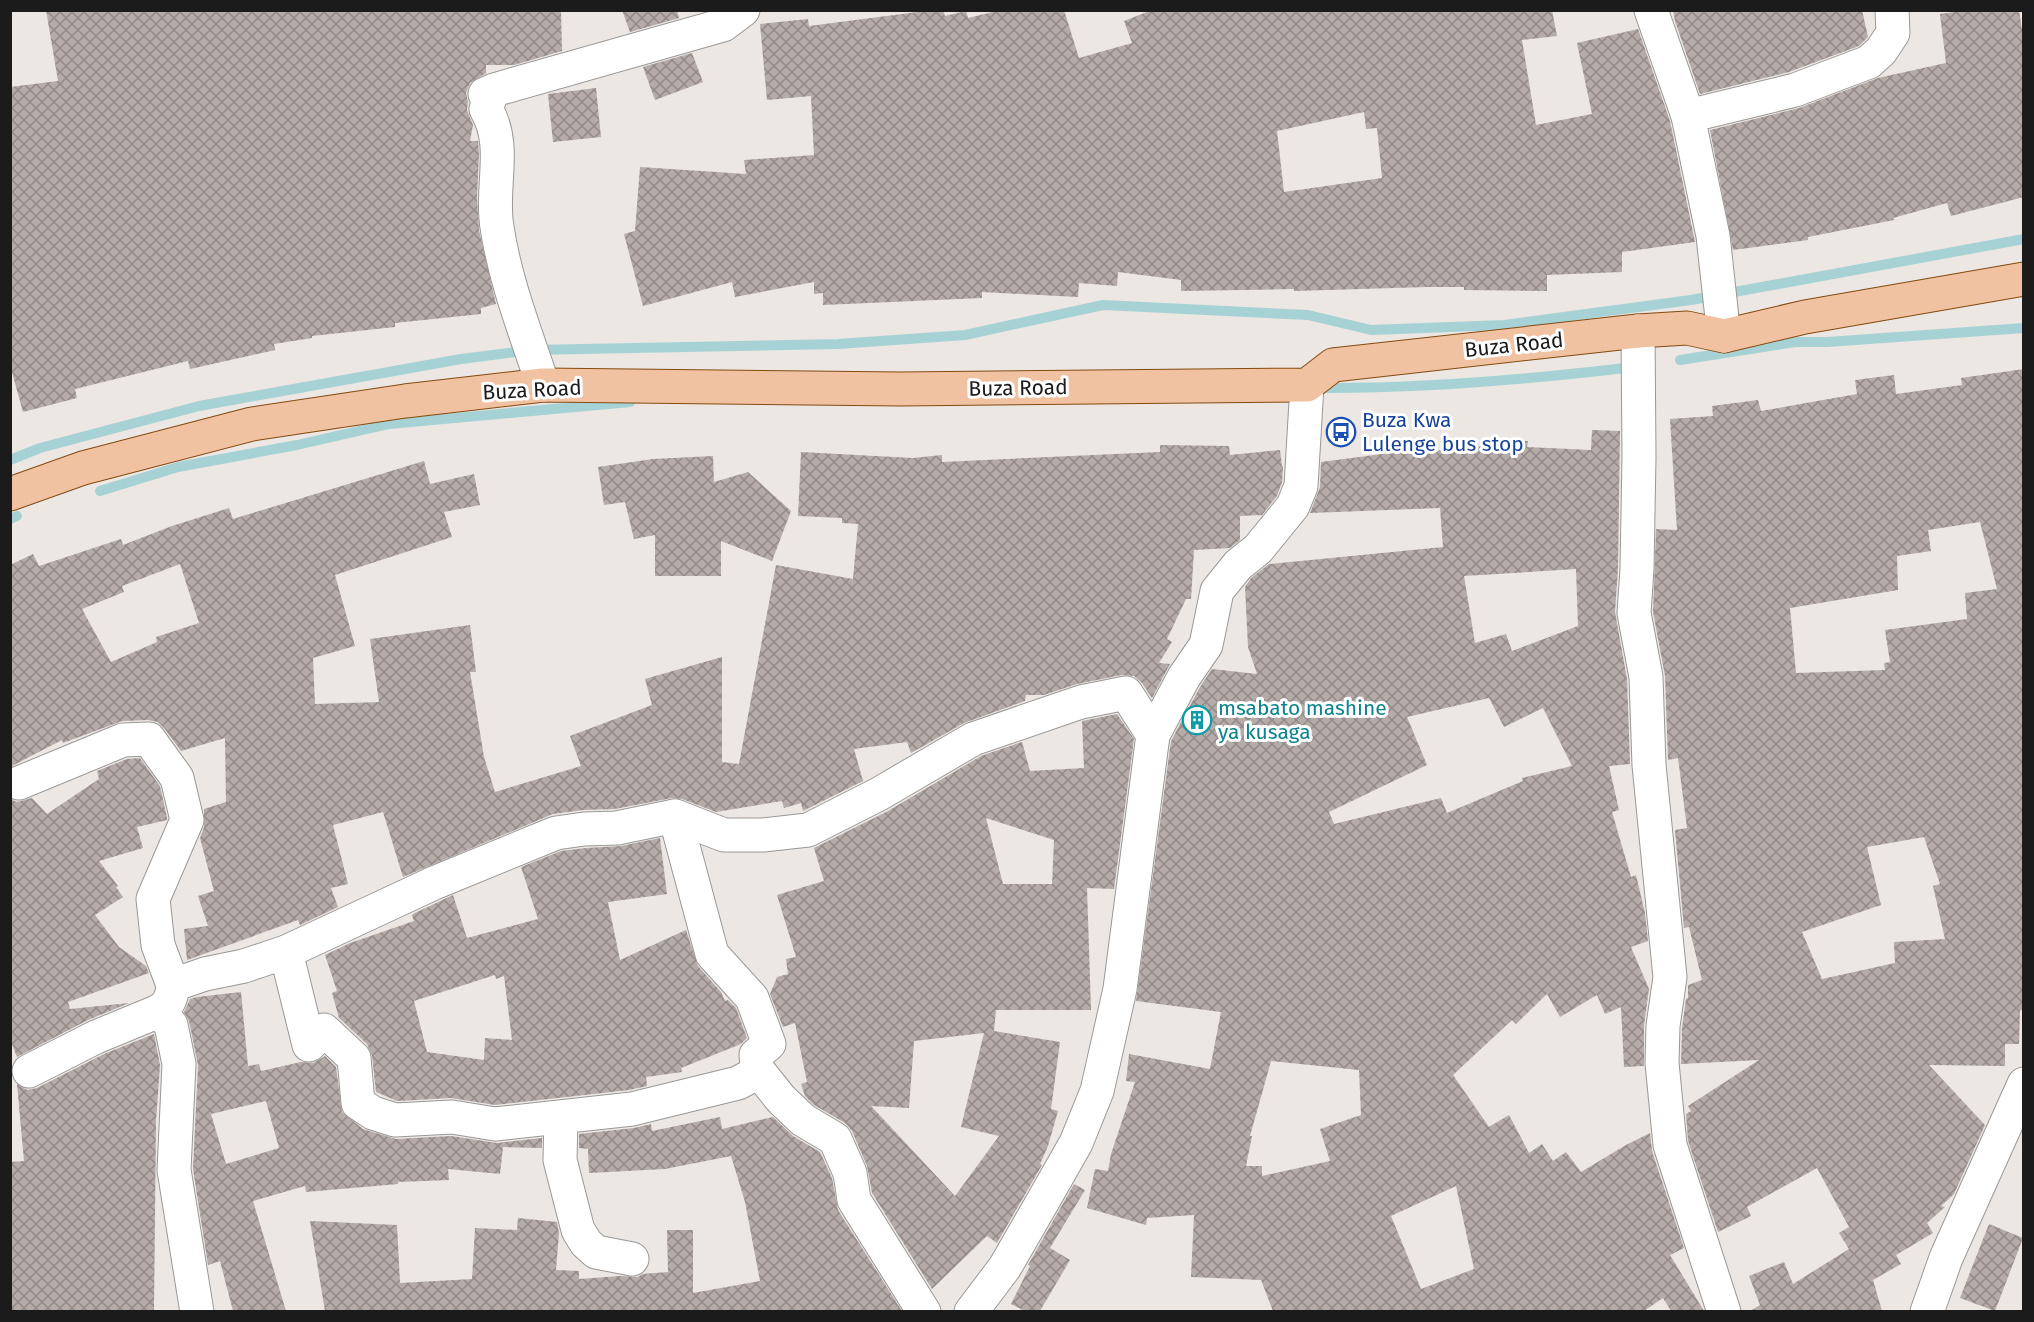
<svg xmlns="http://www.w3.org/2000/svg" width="2034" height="1322" font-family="'Fira Sans',sans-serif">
<defs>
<pattern id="building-cross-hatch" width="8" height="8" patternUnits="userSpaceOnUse" patternTransform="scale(1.5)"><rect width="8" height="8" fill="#b5aba8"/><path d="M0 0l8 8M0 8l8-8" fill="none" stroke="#928a88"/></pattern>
</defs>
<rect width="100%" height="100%" fill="#ece7e2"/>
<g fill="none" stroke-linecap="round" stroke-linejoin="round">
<!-- stream -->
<g stroke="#a7d2d5" stroke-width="10">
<path d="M1680 360 1795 342H1827L2024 328"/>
<path d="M1318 388C1421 389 1523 380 1625 368"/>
<path d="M10 460 40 448 199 406 461 359 531 350 838 344 965 335 1103 305 1308 315 1371 330 1504 325 1691 300 2024 239"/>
<path d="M100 491 178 467 297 445 389 424 630 402"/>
<path d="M10 519 17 516"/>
</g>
</g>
<!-- building -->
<g fill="url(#building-cross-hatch)" fill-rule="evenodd">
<path d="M46 10H561L562 51 514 65H486V73L470 83 466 93 468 102 467 110 473 125 470 141H478L479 153 477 197 479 230 496 304 481 308V314L395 323V327L312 336V338L274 344 275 350 190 369 188 361 75 389 77 398 23 412 10 365V87L58 81Z"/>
<path d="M622 10H677L679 18 630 32Z"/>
<path d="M933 10H943L945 16 966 11 968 18 1001 10H1064L1079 58 1132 43 1124 21 1152 10H1552L1557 36 1522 40 1536 125 1592 114 1577 43 1638 29 1670 121 1695 242 1622 252V272L1547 275V291L1464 290V287H1428L1294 291V289L1181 291V280L1118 272 1117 286 1079 283 1078 297 982 292V298L823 305V293L814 294V282L735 297 732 282 643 306 624 234 635 231 640 167 746 174 744 160 814 155 811 96 767 100 760 24 808 19 809 26ZM1364 112 1366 129 1377 128 1382 178 1284 192 1277 131Z"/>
<path d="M1673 10H1862L1868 37 1859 46 1789 72 1700 94 1675 21Z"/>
<path d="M1968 10H2019L2024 44V197L1951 216 1947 203 1893 218 1894 220 1808 237V240L1733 250 1710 130 1799 108 1878 78 1946 63 1940 14Z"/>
<path d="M692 53 703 82 655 100 643 67Z"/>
<path d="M596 88 601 137 553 142 548 94Z"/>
<path d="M2024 369V1011L2020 1010 2019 1044H2005V1066L1929 1065 1985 1125 1954 1194 1941 1206 1945 1207 1927 1223 1933 1233 1896 1255 1901 1264 1873 1280 1882 1311H1750L1760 1305 1749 1276 1784 1262 1793 1284 1849 1249 1839 1233 1849 1227 1817 1168 1747 1207 1751 1216 1718 1232 1688 1141 1686 1114 1691 1111 1688 1106 1759 1060 1681 1064 1682 1028 1686 999 1688 998V985L1702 980 1689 927 1684 928 1675 830 1687 828 1678 758 1668 760 1665 676 1653 612 1656 529 1677 530 1670 419 1713 416 1712 406 1758 400 1761 411 1857 394 1855 380 1894 375 1896 394 1962 385 1961 378ZM1980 522 1997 589 1965 593 1967 619 1885 630 1890 662 1884 663 1885 670 1796 673 1790 608 1898 590 1897 556 1931 551 1928 530ZM1924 837 1940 884 1933 886 1945 939 1894 942 1895 963 1822 979 1802 932 1881 905 1867 847Z"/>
<path d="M1592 430 1620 431 1618 568 1615 612 1627 679 1630 764 1609 766 1619 810 1612 812 1631 877 1636 875 1645 913 1648 941 1631 947 1649 989 1644 1025V1066L1624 1067 1621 1007 1605 1014 1597 995 1560 1017 1547 994 1516 1024 1512 1020 1453 1075 1489 1127 1509 1115 1529 1153 1542 1144 1553 1161 1566 1152 1581 1172 1626 1145 1650 1133 1652 1151 1684 1248 1670 1255 1704 1311H1671L1663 1298 1644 1311H1273L1261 1280 1191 1277 1194 1215 1147 1218 1146 1225 1087 1208 1095 1169 1108 1171 1111 1154 1135 1082 1126 1081 1129 1054 1210 1069 1221 1012 1136 1001 1171 741 1200 687 1212 669 1257 674 1248 647 1245 587 1251 578 1269 564 1443 547 1440 508 1310 513 1320 487 1321 462 1420 449 1421 452 1495 445 1496 440 1528 441 1527 447 1591 450ZM1576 569 1578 626 1512 651 1506 634 1475 643 1464 576ZM1489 698 1504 727 1543 708 1572 766 1522 778 1523 781 1447 813 1441 798 1334 824 1329 812 1427 765 1407 717ZM1271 1061 1359 1070 1361 1115 1320 1129 1330 1161 1262 1176V1166H1246L1252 1136H1250ZM1456 1186 1474 1269 1421 1289 1391 1216Z"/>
<path d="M1160 445 1229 446 1230 455 1280 450 1282 467 1283 466 1282 482 1277 496 1262 515 1240 516V540L1230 548 1194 550 1191 599H1186L1167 639 1172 642 1159 663 1170 664 1152 698 1142 683 1134 676 1122 675 1077 684 1044 695H1026L1025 701 964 723 911 753 907 742 854 749 863 781 803 811 801 803 784 808 782 801 716 812 682 799 672 798 615 809 583 810 553 814 403 877 383 812 333 825 348 884 331 888 338 907 300 925 298 920 187 960 184 929 208 926 198 896 214 891 200 838 204 827V809L226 802 225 738 181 751 164 728 158 722 148 720 122 721 63 743 62 740 10 767V565L33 554 39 566 121 539 123 545 172 526 229 508 233 519 424 461 430 484 474 474 480 505 444 512 452 537 335 575 355 646 313 658 315 704 379 702 370 639 470 625 476 672H470L484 757 495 792 581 766 570 736 652 705 645 679 722 657V762L739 764 776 565 853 579 858 524 842 523V518L798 516 801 452 913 458 942 455V462L1160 452ZM180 564 199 623 156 637 157 642 111 662 82 609 124 592 122 586Z"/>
<path d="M713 456 714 482 748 472 791 511 772 561 721 541V576H655V535L634 539 625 502 604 505 598 467 653 459Z"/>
<path d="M1117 714 1134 739 1114 889 1087 888 1091 1010H996L994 1031 1060 1042 1051 1109 1058 1111 1048 1146 1040 1164 1042 1165 997 1243 987 1236 932 1289 872 1193 867 1166 852 1131 845 1123 814 1105 805 1096 801 1084 807 1082 795 1023 783 1027 770 994 777 977 788 974 786 959 796 957 777 895 824 881 814 848 888 811 981 756 1022 742 1030 771 1084 768 1082 721ZM986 818 1054 840 1052 884H1003ZM984 1033 961 1127 999 1136 955 1196 871 1106 909 1108 914 1041Z"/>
<path d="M140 758 160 786 167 818V820L137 827 143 848 99 861 118 886 116 887 123 897 95 915 119 947 146 966 149 973 68 1002 70 1009 129 1003 88 1020 17 1057 10 1039V799L17 802 32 798 47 814 99 779 97 771 127 759Z"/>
<path d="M660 838 667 894 608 902 620 960 686 930 698 966 721 992 725 1001 728 1000 736 1008 747 1038 741 1044 681 1068 682 1072 646 1077 647 1086 629 1090 495 1105 451 1098 397 1101 376 1092 372 1056 367 1044 339 1018 332 993 337 991 325 955 350 943 414 921 412 915 415 913 453 895 467 938 538 919 521 867 561 851 586 848 621 846ZM495 975 496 979 504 976 512 1040 485 1038 484 1060 427 1052 414 1001Z"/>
<path d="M241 992 248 1066 259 1064 261 1071 301 1062 313 1063 325 1056 336 1067 342 1112 363 1129 396 1139 451 1136 497 1143 542 1138V1148L503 1147 500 1174 448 1169 449 1180 398 1182V1184L306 1192 305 1186 253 1201 286 1311H233L220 1261 208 1265 193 1169 198 1065 189 1021 184 1012 190 999 197 997ZM266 1101 279 1148 226 1164 211 1114Z"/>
<path d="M154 1034 160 1065 156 1121 154 1311H10V1162L24 1161 17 1084 27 1090 37 1088 104 1054Z"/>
<path d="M720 1117 722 1129 773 1117 793 1136 820 1152 832 1178 838 1210 902 1311H325L310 1221 397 1225 400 1283 472 1279 475 1228 517 1230 518 1218 557 1222 559 1233 556 1270 579 1271V1279L620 1276 638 1277 642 1274 668 1272 667 1230H693V1293L760 1281 745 1202 731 1156 665 1169 589 1173 588 1149 579 1148V1134L634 1128 651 1124 652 1131Z"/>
<path d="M1074 1184 1085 1190 1050 1248 1070 1260 1040 1311H1025L1011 1304 1030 1266 1028 1265Z"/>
<path d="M1989 1224 2023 1238 1995 1311 1960 1298Z"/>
</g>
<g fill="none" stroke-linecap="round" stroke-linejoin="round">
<!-- minor casing -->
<g stroke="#989898" stroke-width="35">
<g id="minor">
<path d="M1651 10 1688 116 1713 236 1724 336"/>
<path d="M1688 116 1795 90 1869 62 1881 51 1893 33 1892 10"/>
<path d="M1638 331 1639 457 1637 569 1634 613 1646 677 1649 765 1670 977 1663 1026 1662 1063 1670 1145 1724 1312"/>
<path d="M543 385C526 334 505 281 497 227 490 187 508 146 486 109L489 101 485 94 494 90 723 25 743 10"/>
<path d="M19 783 123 740 149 739 177 778 187 820 153 899 158 945 173 985"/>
<path d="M286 952 309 1045 324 1030 354 1058 358 1103 373 1113 395 1120 452 1117 495 1124 632 1109 738 1083 751 1076 757 1069 756 1055 769 1044 752 998 712 954 675 816"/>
<path d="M757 1069 781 1099 803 1120 835 1139 850 1173 854 1200 924 1312"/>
<path d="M29 1071 96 1037 159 1011"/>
<path d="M561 1118 560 1160 578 1230 586 1243 596 1252 632 1259"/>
<path d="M197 1312 174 1170 179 1064 171 1025 159 1011C169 1005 172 997 173 985L205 974 244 966 286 952 434 883 556 833 584 829 617 828 675 816 724 835H763L808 830 879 794 973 739 1081 702 1126 693 1153 735"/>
<path d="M971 1312 1005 1267 1043 1201 1076 1143 1097 1091 1120 989 1153 735 1184 677 1206 645 1217 591 1238 565 1258 549 1293 506 1301 486 1307 385"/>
<path d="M1927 1312 1946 1258 2024 1084"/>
</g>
</g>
<!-- major casing -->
<g stroke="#834a10" stroke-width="35">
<path id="major" d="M10 494 83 468 252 424 405 401 543 385 901 389 1307 385 1333 365 1638 331 1687 328 1724 336 1805 317 2024 279"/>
</g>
<!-- minor -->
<use href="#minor" stroke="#fff" stroke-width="33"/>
<!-- major -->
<use href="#major" stroke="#f1c2a2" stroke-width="33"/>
</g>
<!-- icons -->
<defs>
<g id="bus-ring" transform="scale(1.5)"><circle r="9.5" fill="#fff" stroke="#1a4fb4" stroke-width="1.5"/><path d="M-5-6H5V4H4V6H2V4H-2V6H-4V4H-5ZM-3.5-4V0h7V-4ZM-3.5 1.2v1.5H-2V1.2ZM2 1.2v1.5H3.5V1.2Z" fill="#1a4fb4"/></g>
<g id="building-ring" transform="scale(1.5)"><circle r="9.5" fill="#fff" stroke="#0f9aa8" stroke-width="1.5"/><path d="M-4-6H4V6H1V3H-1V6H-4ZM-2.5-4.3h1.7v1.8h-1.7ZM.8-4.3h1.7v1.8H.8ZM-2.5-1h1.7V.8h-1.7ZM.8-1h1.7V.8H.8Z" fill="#0f9aa8"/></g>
</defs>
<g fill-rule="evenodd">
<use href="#bus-ring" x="1341" y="432"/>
<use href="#building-ring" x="1197" y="720"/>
</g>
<g text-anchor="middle" stroke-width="6" stroke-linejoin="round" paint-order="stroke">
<!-- street labels -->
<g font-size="21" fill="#1b1b1b" stroke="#fff">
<text transform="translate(1514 345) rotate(-6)" y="7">Buza Road</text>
<text transform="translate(1018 388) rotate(-1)" y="7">Buza Road</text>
<text transform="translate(532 390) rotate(-3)" y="7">Buza Road</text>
</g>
<!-- transit labels -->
<g font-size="21" fill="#164399" stroke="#fff" text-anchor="start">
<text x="1362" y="427">Buza Kwa<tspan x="1362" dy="24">Lulenge bus stop</tspan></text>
</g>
<!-- culture labels -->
<g font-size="21" fill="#0d838f" stroke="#fff" text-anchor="start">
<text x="1218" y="715">msabato mashine<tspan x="1218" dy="24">ya kusaga</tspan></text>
</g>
</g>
<!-- border -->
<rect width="2034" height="1322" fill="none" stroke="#1b1b1b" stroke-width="24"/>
</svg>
